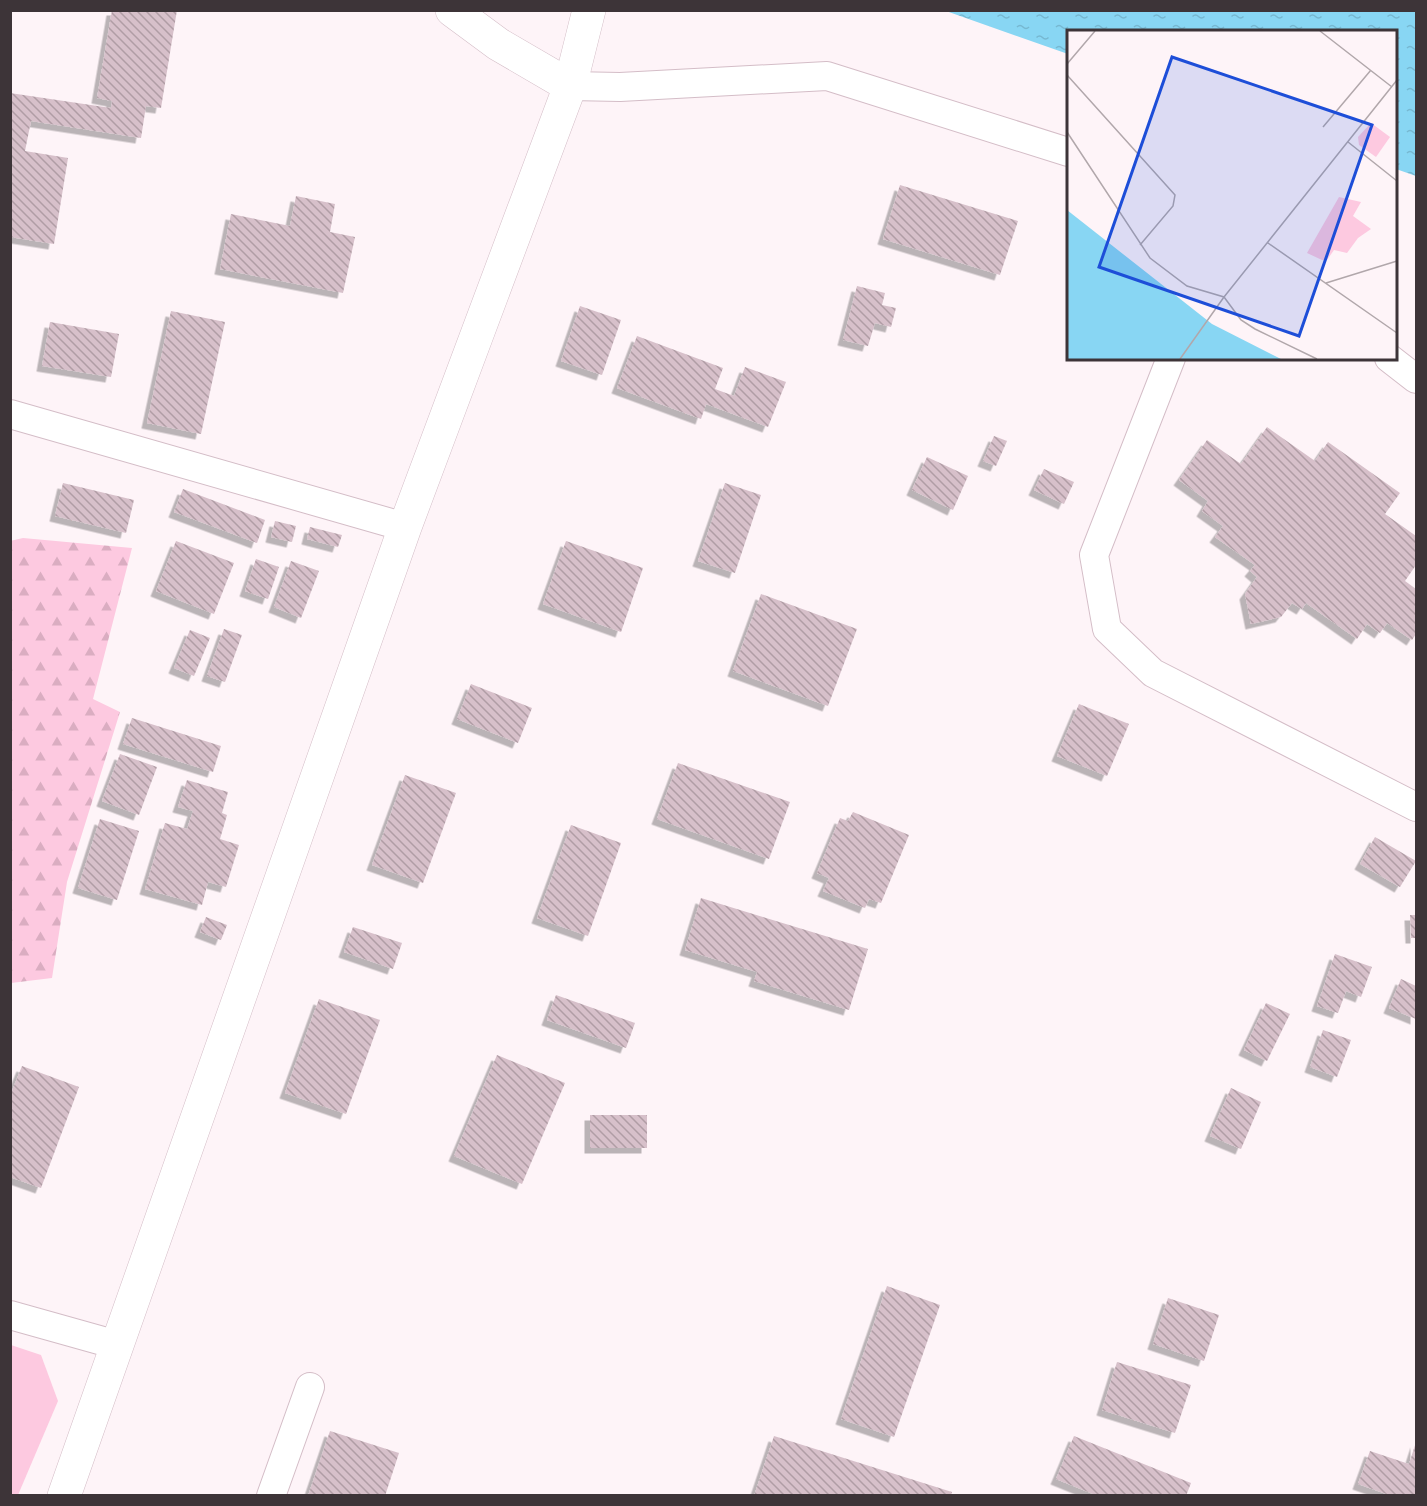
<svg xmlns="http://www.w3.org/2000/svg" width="1427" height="1506" font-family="'Nunito Sans',sans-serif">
<defs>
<pattern id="forest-firs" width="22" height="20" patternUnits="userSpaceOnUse" patternTransform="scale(1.5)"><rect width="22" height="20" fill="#fdc9e0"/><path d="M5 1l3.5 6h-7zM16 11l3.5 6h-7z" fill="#daadc1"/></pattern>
<pattern id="water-ripples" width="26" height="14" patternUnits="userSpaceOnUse" patternTransform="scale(1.5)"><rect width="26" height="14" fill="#88d6f3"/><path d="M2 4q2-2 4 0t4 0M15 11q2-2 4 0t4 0" fill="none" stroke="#76b8d1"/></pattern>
<pattern id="building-back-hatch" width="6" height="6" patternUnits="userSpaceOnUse" patternTransform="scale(1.5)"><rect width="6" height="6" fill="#d7c0ca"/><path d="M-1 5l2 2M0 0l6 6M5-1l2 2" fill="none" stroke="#b09da5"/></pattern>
<filter id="shadow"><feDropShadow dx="-5.5" dy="5.5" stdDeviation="0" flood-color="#0004"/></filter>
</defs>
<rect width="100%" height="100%" fill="#fef4f8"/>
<!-- green -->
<path fill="#fdc9e0" d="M11 1345 41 1355 58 1401 18 1495H10Z"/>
<!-- forest -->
<path fill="url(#forest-firs)" d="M23 538 132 548 93 699 120 712 67 882 52 978 11 983 10 541Z"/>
<!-- water -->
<path fill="url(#water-ripples)" d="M946 11H1416V176L1396 169V32H1068V54Z"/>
<!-- building -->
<g fill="url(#building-back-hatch)" filter="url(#shadow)">
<path d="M112 10H177L161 108 146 106 141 138 31 121 25 151 68 158 54 244 10 237V93L111 108 112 101 97 98Z"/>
<path d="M900 185 1018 221 1000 275 883 239Z"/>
<path d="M296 196 335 204 330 232 355 237 343 293 220 269 231 214 290 226Z"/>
<path d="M857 286 885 293 882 305 896 308 891 327 875 323 868 346 843 340Z"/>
<path d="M580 306 621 320 602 375 561 361Z"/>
<path d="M171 311 225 322 201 434 147 423Z"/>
<path d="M50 322 119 334 111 377 42 366Z"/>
<path d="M637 336 723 368 715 389 734 396 745 367 786 382 768 427 706 404 701 419 617 388Z"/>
<path d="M1267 427 1315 461 1328 442 1400 493 1385 514 1416 536V565L1405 581 1416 589V634L1412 640 1387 623 1380 633 1367 624 1357 639 1306 603 1302 609 1292 603 1281 617 1251 624 1245 594 1257 577 1250 571 1255 565 1215 537 1223 526 1202 511 1208 501 1179 480 1207 440 1241 464Z"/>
<path d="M994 436 1007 441 996 466 983 461Z"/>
<path d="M927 457 968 476 953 510 912 490Z"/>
<path d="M1044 469 1074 482 1064 504 1034 490Z"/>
<path d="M63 483 134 500 126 533 55 516Z"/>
<path d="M725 483 761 495 735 573 698 561Z"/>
<path d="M183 489 265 520 257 543 174 512Z"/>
<path d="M275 521 296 526 292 542 271 537Z"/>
<path d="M310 527 342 535 338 547 307 539Z"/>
<path d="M176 541 234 563 214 614 156 591Z"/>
<path d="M566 541 643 568 621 632 543 604Z"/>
<path d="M256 559 279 567 268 599 245 591Z"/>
<path d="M291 561 319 571 301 618 274 607Z"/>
<path d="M761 594 857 629 828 706 733 671Z"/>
<path d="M224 629 242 635 225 682 207 676Z"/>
<path d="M190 630 210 638 194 676 174 668Z"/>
<path d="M471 684 532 708 518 743 457 719Z"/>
<path d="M1079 704 1129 724 1107 776 1057 756Z"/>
<path d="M132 718 221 746 213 772 123 744Z"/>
<path d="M120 754 157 767 139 815 102 801Z"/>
<path d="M678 763 790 802 769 859 657 819Z"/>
<path d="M405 775 456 793 423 883 372 865Z"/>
<path d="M187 780 228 792 222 813 227 815 220 839 239 845 226 887 208 882 202 905 145 889 165 823 187 829 193 811 178 807Z"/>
<path d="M853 812 909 835 881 903 869 899 865 908 823 891 829 878 817 873 840 818 848 821Z"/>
<path d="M100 819 139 831 117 900 78 888Z"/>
<path d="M571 825 621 843 588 936 537 918Z"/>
<path d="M1375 837 1416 861 1400 887 1360 864Z"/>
<path d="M701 898 868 949 849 1010 754 981 757 972 685 950Z"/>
<path d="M1410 915H1416V938H1411Z"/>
<path d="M206 917 227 925 221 940 200 932Z"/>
<path d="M353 927 402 943 393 969 344 952Z"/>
<path d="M1335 954 1372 967 1361 997 1346 991 1338 1013 1317 1006Z"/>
<path d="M1401 979 1416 986V1019L1389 1008Z"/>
<path d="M556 995 635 1023 626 1048 547 1020Z"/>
<path d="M319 999 380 1020 346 1114 285 1093Z"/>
<path d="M1266 1003 1290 1014 1267 1061 1244 1050Z"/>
<path d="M1323 1030 1351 1040 1337 1077 1310 1067Z"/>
<path d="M497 1055 565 1083 522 1184 454 1156Z"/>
<path d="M22 1066 79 1087 41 1188 10 1177V1096Z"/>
<path d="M1231 1088 1261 1102 1241 1149 1210 1136Z"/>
<rect x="590" y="1115" width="57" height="33"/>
<path d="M887 1286 940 1305 894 1437 841 1419Z"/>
<path d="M1168 1298 1219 1315 1204 1361 1153 1344Z"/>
<path d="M1117 1362 1191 1385 1175 1433 1102 1410Z"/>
<path d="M330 1431 399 1453 385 1496H308Z"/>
<path d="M774 1436 952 1492 951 1496H754Z"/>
<path d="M1074 1436 1191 1483 1186 1496H1098L1056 1479Z"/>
<path d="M1416 1442V1496H1392L1358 1484 1370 1451 1409 1464Z"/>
</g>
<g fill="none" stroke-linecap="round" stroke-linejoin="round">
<!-- minor casing -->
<g stroke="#d4bdc7" stroke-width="30">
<g id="minor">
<path d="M570 86 620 87 827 76 1068 152"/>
<path d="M1171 358 1094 555 1107 629 1153 673 1416 807"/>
<path d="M1389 358 1416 379"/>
<path d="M10 414 405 527"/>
<path d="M10 1315 117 1345"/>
<path d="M271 1496 310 1387"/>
</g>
</g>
<!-- tertiary casing -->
<g stroke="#d4bdc7" stroke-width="34">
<g id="tertiary">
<path d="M452 10 498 44 570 86"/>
<path d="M64 1496 405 527 570 86 589 10"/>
</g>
</g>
<!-- minor -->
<use href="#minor" stroke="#fff" stroke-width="28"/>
<!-- tertiary -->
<use href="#tertiary" stroke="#fff" stroke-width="33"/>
</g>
<!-- overview -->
<g transform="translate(1067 30)">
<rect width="330" height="330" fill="#fef4f8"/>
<path d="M304 93 323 107 309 127 292 115 291 107Z" fill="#fdc9e0"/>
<path d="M272 167 294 172 286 186 304 199 291 208 280 223 267 220 260 230H255L240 223Z" fill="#fdc9e0"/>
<path d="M0 180 145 294 214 329H0Z" fill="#88d6f3"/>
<path fill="none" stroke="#b1a7ab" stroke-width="1.5" d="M253 1 325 57M0 34 28 1M0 45 108 165 106 176 73 215M256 97 304 40M0 102 83 228 120 256 157 267 174 290 188 299 250 329M281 112 330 151M201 213 330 303M259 253 330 231M113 329 157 267 330 50"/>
<path fill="#1d4ed8" fill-opacity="0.15" stroke="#1d4ed8" stroke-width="3" d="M105 27 305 95 232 306 32 237Z"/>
<rect width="330" height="330" fill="none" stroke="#3d3438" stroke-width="3"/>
</g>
<!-- border -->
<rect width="1427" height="1506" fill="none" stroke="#3d3438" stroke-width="24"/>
</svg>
